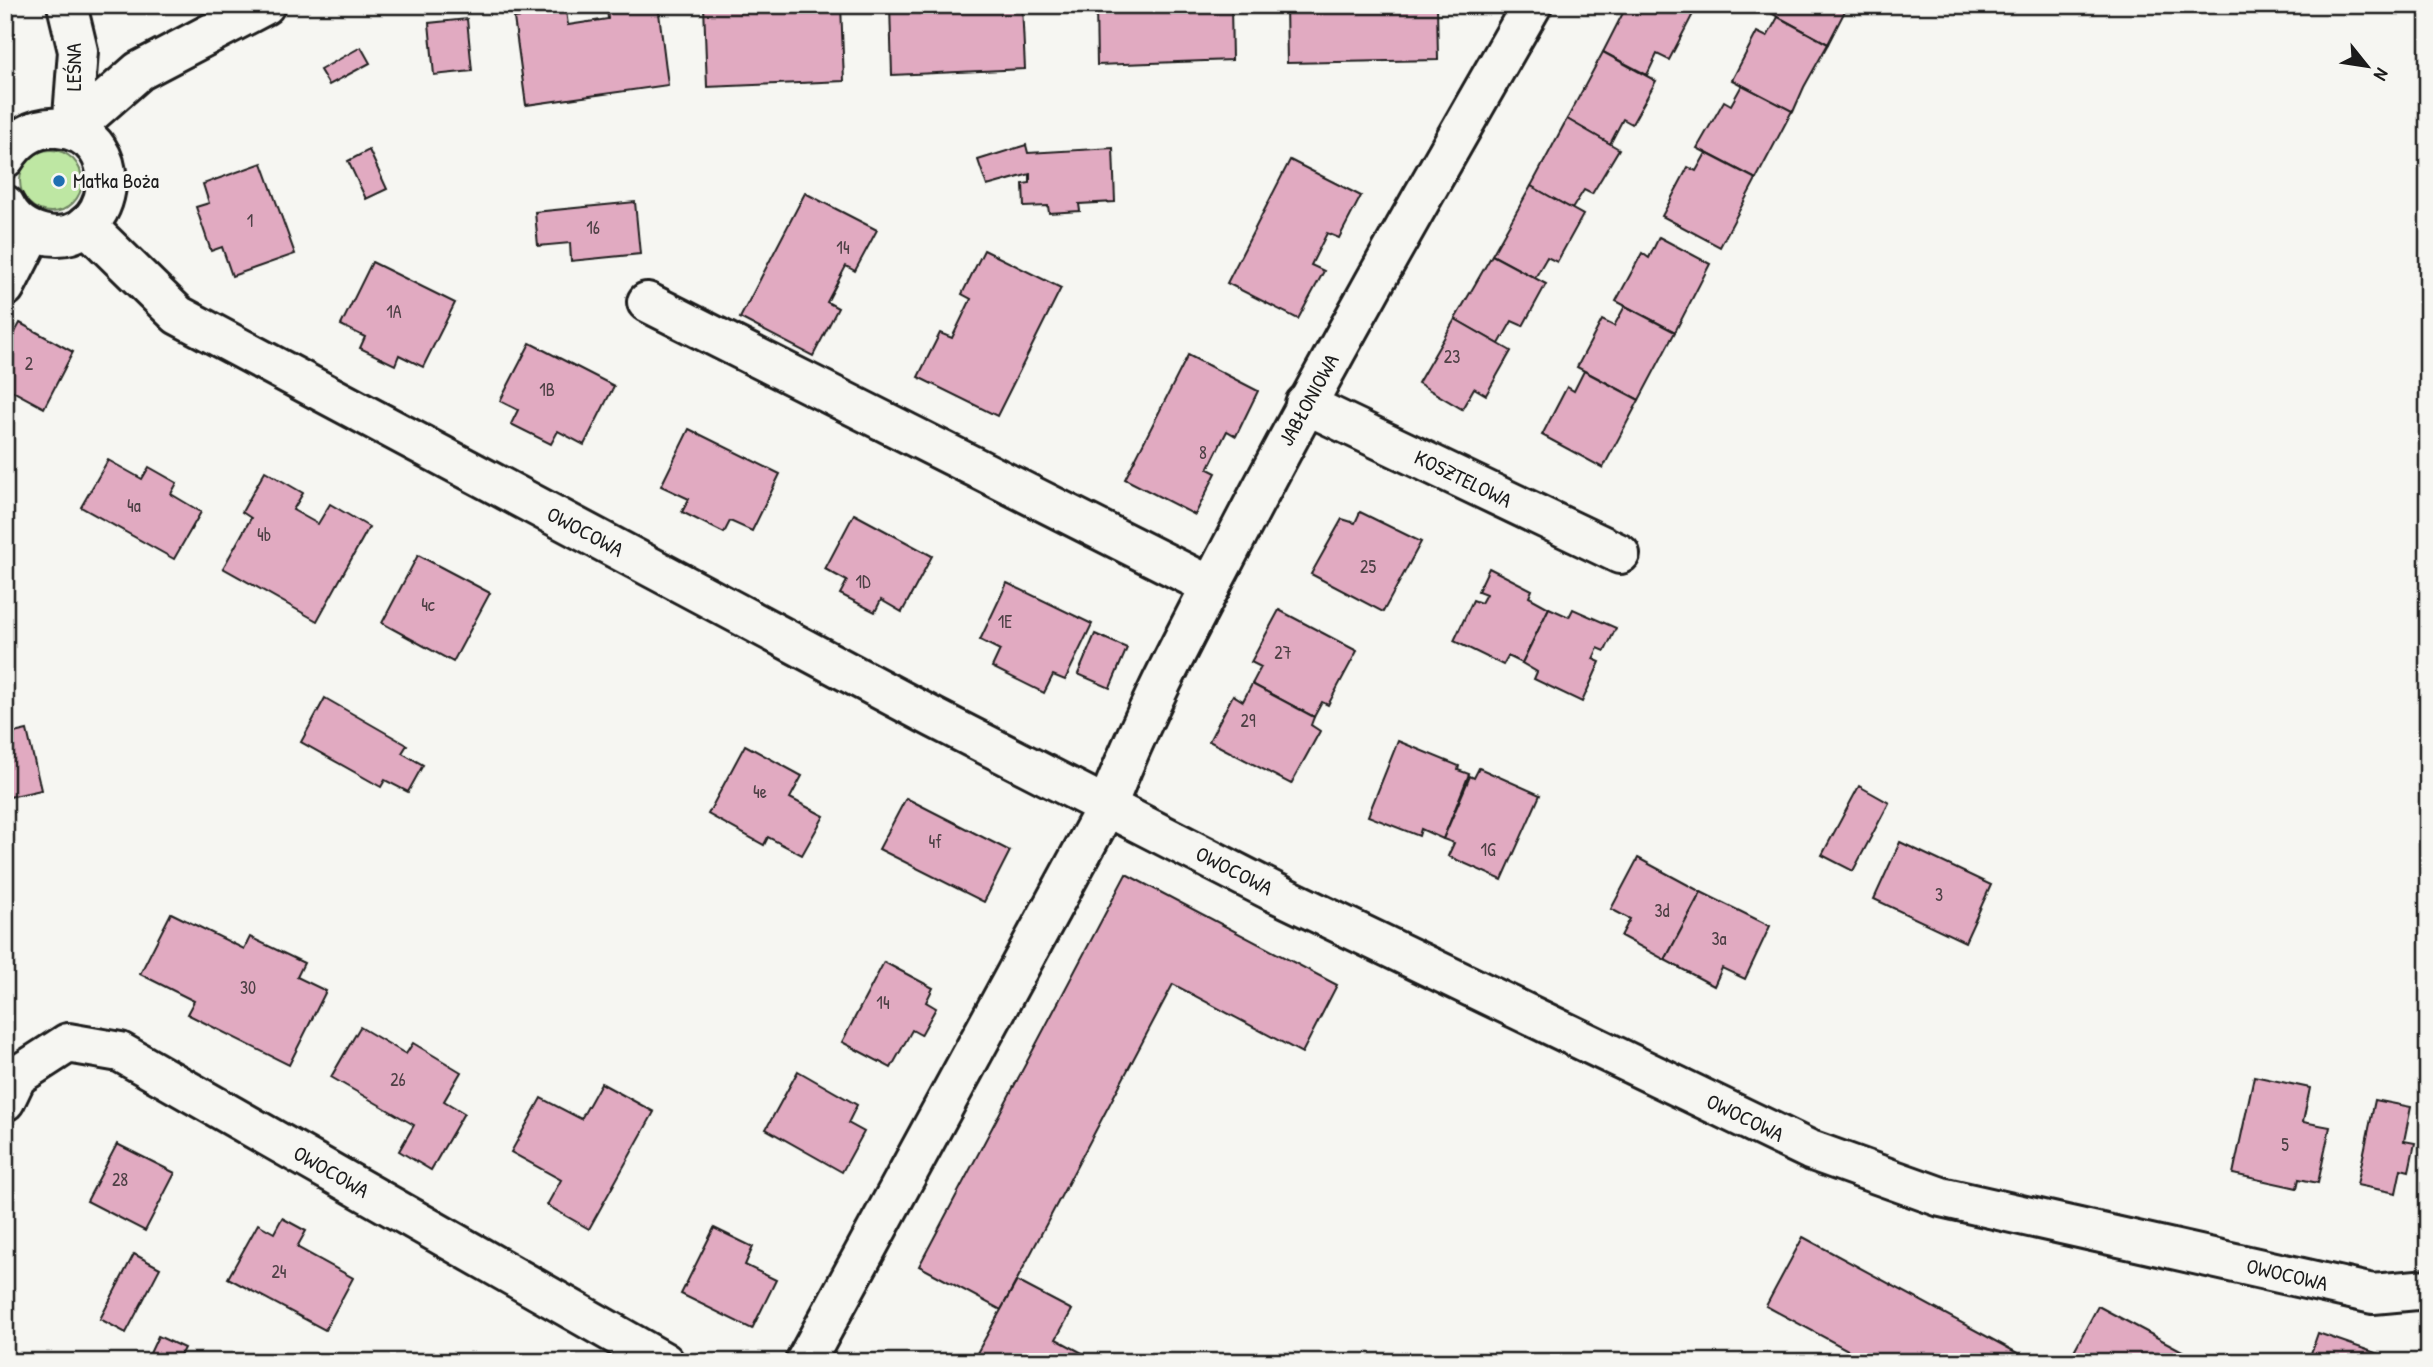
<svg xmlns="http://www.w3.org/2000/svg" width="2433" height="1367" font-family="'Patrick Hand',sans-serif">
<rect width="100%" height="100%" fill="#f6f6f2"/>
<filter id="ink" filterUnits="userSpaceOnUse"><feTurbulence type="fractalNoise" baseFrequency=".0143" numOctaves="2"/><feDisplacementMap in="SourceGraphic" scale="14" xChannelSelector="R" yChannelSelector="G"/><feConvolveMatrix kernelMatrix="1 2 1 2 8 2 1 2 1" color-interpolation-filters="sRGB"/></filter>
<g filter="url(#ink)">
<!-- green -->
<circle fill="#bee7a3" stroke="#6d8260" stroke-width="2" cx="51" cy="181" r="31"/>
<!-- building -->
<g fill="#e1aac1" stroke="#1c1c1c" stroke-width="2">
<path d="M628 5H658L668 85 526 105 514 18 566 11 568 25 608 19 607 8Z"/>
<path d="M704 5H757V7L841 5 844 81 707 87Z"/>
<path d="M890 5H1022L1025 69 892 75Z"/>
<path d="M1096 5H1231L1232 60 1097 65Z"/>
<path d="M1286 5H1437L1438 60 1287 63Z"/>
<path d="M1627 5H1677L1693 14 1669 60 1657 54 1647 75 1603 52Z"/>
<path d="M1775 5H1848L1828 44 1771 13Z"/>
<path d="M1778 17 1828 44 1804 87 1793 112 1732 80 1757 32 1767 37Z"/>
<path d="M467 19 472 71 434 75 429 23Z"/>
<path d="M361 47 370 63 329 85 320 70Z"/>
<path d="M1603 52 1656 81 1632 124 1623 119 1610 144 1567 119Z"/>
<path d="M1742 85 1792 111 1756 179 1697 148 1724 101 1731 105Z"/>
<path d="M1567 119 1619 149 1592 194 1584 190 1572 209 1531 186Z"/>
<path d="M1026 145 1028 153 1113 148 1115 202 1079 204 1080 211 1049 213 1048 206 1024 207 1023 184 1030 183V174L987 186 978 160Z"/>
<path d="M369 150 387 189 366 199 348 161Z"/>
<path d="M1706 153 1756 179 1720 247 1662 216 1688 167 1696 171Z"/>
<path d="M1290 160 1361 196 1339 238 1327 233 1311 265 1324 271 1298 319 1227 283Z"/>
<path d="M262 163 295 254 232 276 222 247 211 251 196 207 209 203 203 184Z"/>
<path d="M1531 186 1583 215 1557 262 1547 257 1535 278 1492 255Z"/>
<path d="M805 193 877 230 855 271 846 266 827 302 838 308 813 356 740 318Z"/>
<path d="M635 202 640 254 571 261 570 243 538 246 535 212Z"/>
<path d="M1659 237 1710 264 1675 332 1616 301 1642 253 1649 258Z"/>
<path d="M984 250 1061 288 997 416 918 377 940 333 952 338 971 299 962 294Z"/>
<path d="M1492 255 1546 284 1523 326 1512 321 1499 344 1455 319Z"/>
<path d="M372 262 455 303 423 367 399 355 395 365 360 348 365 337 341 325Z"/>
<path d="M1625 306 1675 332 1639 400 1577 367 1602 320 1614 326Z"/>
<path d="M1455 319 1511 351 1486 395 1474 388 1462 409 1418 383Z"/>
<path d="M20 323 73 352 44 408 5 387V351Z"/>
<path d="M530 343 614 386 584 445 558 431 551 444 511 424 518 410 500 401Z"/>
<path d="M1188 355 1258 391 1236 436 1227 431 1208 469 1216 473 1195 515 1125 479Z"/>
<path d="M1584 371 1639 400 1603 468 1542 435 1567 387 1574 391Z"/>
<path d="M689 429 780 474 752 531 730 521 724 533 682 512 689 499 661 486Z"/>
<path d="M108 460 142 479 149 467 177 483 171 494 201 512 174 559 81 507Z"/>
<path d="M265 471 303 493 293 510 318 524 330 504 369 527 317 621 223 568 251 518 242 512Z"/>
<path d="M1360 512 1421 542 1383 612 1311 574 1342 519 1355 523Z"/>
<path d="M854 514 932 556 902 612 881 600 875 612 840 594 847 581 825 569Z"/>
<path d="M418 555 490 593 453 662 382 623Z"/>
<path d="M1489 568 1532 590 1529 597 1549 608 1522 663 1508 656 1503 665 1454 641 1473 600 1481 603 1486 594 1478 591Z"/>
<path d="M1007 583 1092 624 1065 680 1053 675 1044 693 992 667 1000 650 980 640Z"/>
<path d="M1549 608 1569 617 1573 609 1616 628 1605 651 1598 648 1593 659 1600 662 1582 702 1534 679 1537 672 1522 663Z"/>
<path d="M1279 610 1357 651 1328 705 1322 702 1314 717 1252 684 1261 667 1251 662Z"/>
<path d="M1095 634 1127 648 1110 688 1078 674Z"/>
<path d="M1252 684 1314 717 1311 725 1320 731 1291 784 1209 741 1233 695 1243 701Z"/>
<path d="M325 698 407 745 402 753 423 765 408 792 385 780 381 787 301 742Z"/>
<path d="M27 730 41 790 5 798V735Z"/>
<path d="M1398 741 1459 766 1458 770 1469 774 1443 839 1421 829 1419 836 1368 816Z"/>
<path d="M745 745 802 776 790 798 824 816 802 855 768 837 764 845 708 814Z"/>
<path d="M1479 768 1540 795 1502 880 1448 856 1454 843 1443 839 1470 776 1474 778Z"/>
<path d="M1859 786 1889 803 1853 871 1822 855Z"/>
<path d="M906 798 1010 851 984 902 879 849Z"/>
<path d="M1900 842 1991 885 1965 942 1874 899Z"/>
<path d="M1638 858 1701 892 1665 960 1621 936 1630 919 1611 909Z"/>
<path d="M1126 874 1337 985 1302 1053 1173 984 1001 1310 919 1266Z"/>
<path d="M1701 892 1770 926 1745 979 1722 968 1714 986 1665 960Z"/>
<path d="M171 913 244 949 250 937 304 963 297 977 326 991 289 1065 187 1014 194 1001 140 974Z"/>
<path d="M884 962 933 988 926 1002 936 1008 921 1035 912 1030 891 1068 842 1042Z"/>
<path d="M360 1027 406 1054 413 1043 461 1072 444 1101 464 1113 431 1170 399 1151 414 1125 331 1077Z"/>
<path d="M798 1071 857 1105 848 1123 864 1132 842 1172 766 1129Z"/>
<path d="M2254 1076 2310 1088 2303 1122 2330 1127 2318 1183 2299 1179 2297 1188 2233 1174Z"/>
<path d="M601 1083 654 1112 589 1229 547 1205 561 1180 511 1152 541 1098 581 1119Z"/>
<path d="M2375 1100 2411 1107 2404 1141 2415 1143 2409 1171 2401 1169 2396 1193 2357 1185Z"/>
<path d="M117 1144 175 1173 145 1231 87 1201Z"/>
<path d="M282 1218 306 1231 297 1247 353 1278 325 1330 228 1278 258 1224 274 1233Z"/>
<path d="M714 1228 753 1247 745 1265 776 1280 752 1329 681 1294Z"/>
<path d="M1803 1237 2034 1362H1870L1766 1306Z"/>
<path d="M134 1254 160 1268 126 1333 100 1319Z"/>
<path d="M1017 1281 1072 1310 1056 1339 1099 1362H972Z"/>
<path d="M2098 1306 2203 1362H2068Z"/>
<path d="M2318 1333 2396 1360V1362H2308Z"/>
<path d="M158 1336 184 1348 177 1362H146Z"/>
</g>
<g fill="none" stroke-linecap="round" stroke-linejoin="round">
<!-- minor casing -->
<g stroke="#1c1c1c" stroke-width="44">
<g id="minor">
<path d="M67 5 78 51 72 130"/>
<path d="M72 130 139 71 265 5"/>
<path d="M5 158C17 139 34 126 58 128 134 134 114 252 42 234 26 230 12 220 5 205"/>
<path d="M86 225 178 315 934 718 1274 892 1810 1150 1941 1197 2373 1294 2428 1289"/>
<path d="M5 287 33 232"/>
<path d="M647 302 1211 586"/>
<path d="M1305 404 1620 554"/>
<path d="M5 1101 17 1076 68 1043 120 1052 664 1362"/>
<path d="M805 1362 1107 806C1143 712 1192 623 1238 534 1331 355 1432 180 1532 5"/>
</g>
</g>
<!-- minor -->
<use href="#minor" stroke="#f6f6f2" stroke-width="38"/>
</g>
</g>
<!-- markers -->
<circle fill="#1f6fb2" stroke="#f6f6f2" stroke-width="2.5" cx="59" cy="181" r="7"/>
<g text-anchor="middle" stroke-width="6" stroke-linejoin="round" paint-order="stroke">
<!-- number labels -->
<g font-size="18" fill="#4d4045">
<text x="250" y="227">1</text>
<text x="593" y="234">16</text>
<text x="843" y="254">14</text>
<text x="394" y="318">1A</text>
<text x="1452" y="363">23</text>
<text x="29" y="370">2</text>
<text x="547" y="396">1B</text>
<text x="1203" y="459">8</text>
<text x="134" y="512">4a</text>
<text x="264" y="541">4b</text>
<text x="1368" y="573">25</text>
<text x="863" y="588">1D</text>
<text x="428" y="611">4c</text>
<text x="1005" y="628">1E</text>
<text x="1283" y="659">27</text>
<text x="1248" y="727">29</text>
<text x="760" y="798">4e</text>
<text x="935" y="848">4f</text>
<text x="1488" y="856">1G</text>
<text x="1939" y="901">3</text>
<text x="1662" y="917">3d</text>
<text x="1719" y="945">3a</text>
<text x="248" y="994">30</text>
<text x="883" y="1009">14</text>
<text x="398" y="1086">26</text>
<text x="2285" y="1151">5</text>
<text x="120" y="1186">28</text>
<text x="279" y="1278">24</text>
</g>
<!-- street labels -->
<g font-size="21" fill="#1c1c1c" stroke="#f6f6f2">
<text transform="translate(74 67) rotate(-90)" y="7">LEŚNA</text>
<text transform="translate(1309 400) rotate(-61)" y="7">JABŁONIOWA</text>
<text transform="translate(1463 479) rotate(26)" y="7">KOSZTELOWA</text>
<text transform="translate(585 532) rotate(28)" y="7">OWOCOWA</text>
<text transform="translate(1234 871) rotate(27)" y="7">OWOCOWA</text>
<text transform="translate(1745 1118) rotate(26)" y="7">OWOCOWA</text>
<text transform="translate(331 1172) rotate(30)" y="7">OWOCOWA</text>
<text transform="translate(2287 1275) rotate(13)" y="7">OWOCOWA</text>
</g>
<!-- poi labels -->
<g font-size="21" fill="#1c1c1c" stroke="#f6f6f2" text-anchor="start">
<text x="73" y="188">Matka Boża</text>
</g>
</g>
<!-- margin -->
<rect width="2433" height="1367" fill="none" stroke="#f6f6f2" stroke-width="28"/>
<rect x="14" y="14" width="2405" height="1339" fill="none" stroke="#1c1c1c" stroke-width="2.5" filter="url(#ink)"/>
<!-- north arrow -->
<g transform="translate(2367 66) rotate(120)" stroke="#f6f6f2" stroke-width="5" paint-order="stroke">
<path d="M0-5L12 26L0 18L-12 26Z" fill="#1c1c1c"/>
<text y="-10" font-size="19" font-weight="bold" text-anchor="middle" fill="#1c1c1c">N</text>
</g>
</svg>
